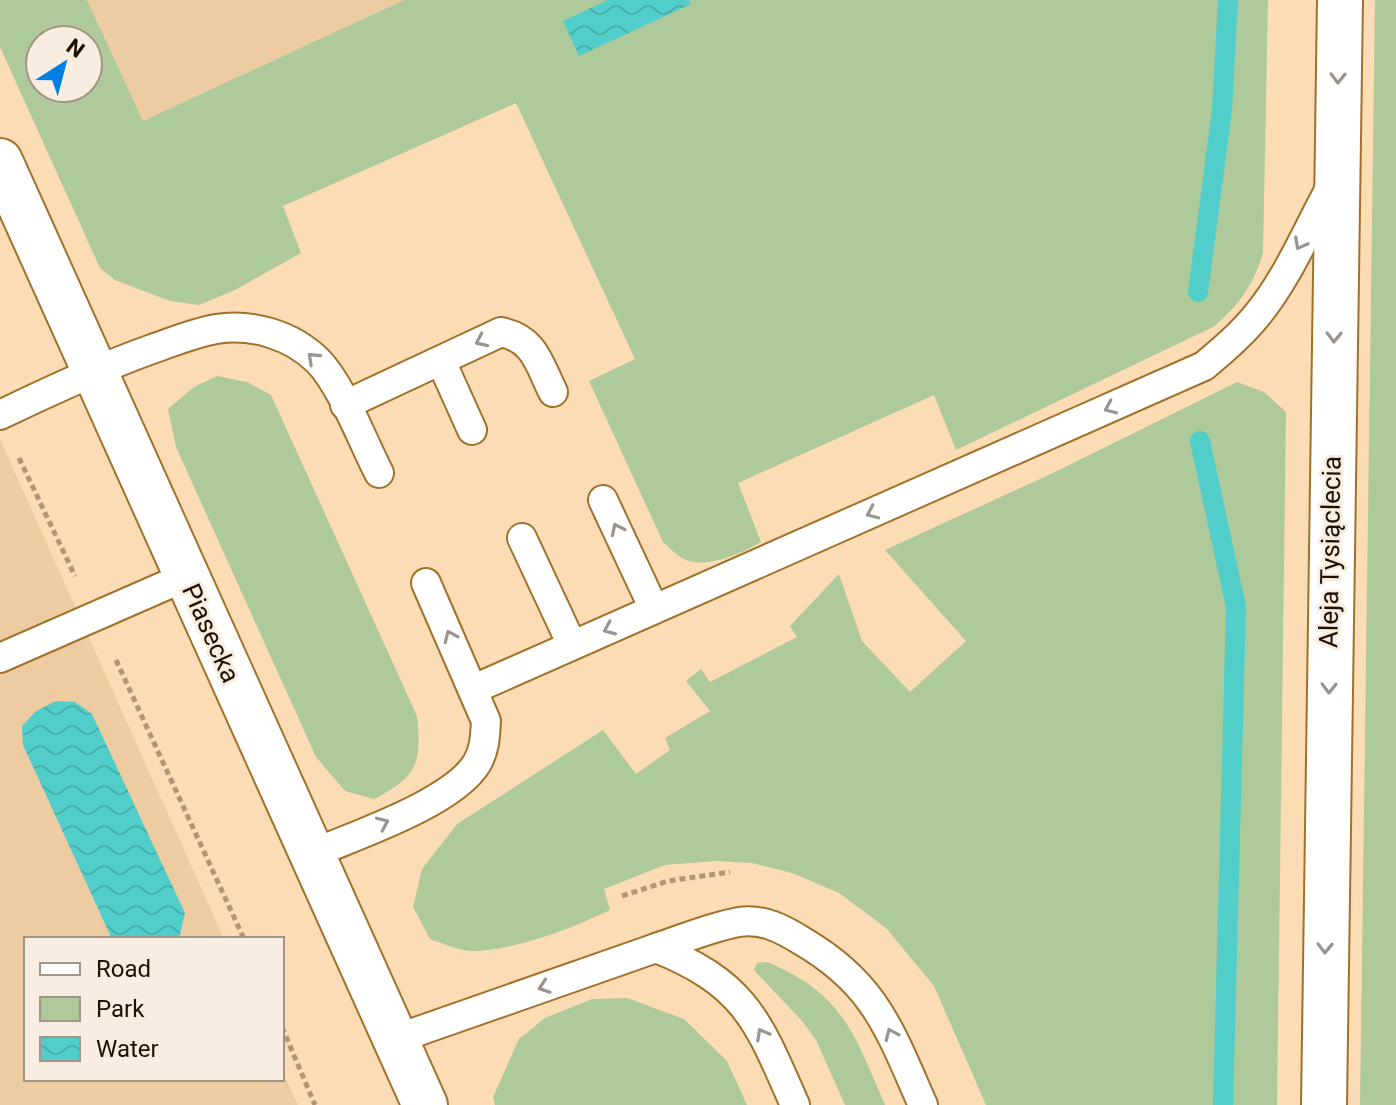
<svg xmlns="http://www.w3.org/2000/svg" width="1396" height="1105" font-family="Roboto,sans-serif">
<defs>
<pattern id="water-waves" width="16" height="10" patternUnits="userSpaceOnUse" patternTransform="scale(2)"><rect width="16" height="10" fill="#51ceca"/><path d="M0 5q4-4 8 0t8 0" fill="none" stroke="#46b0ac"/></pattern>
</defs>
<rect width="100%" height="100%" fill="#fcdcb5"/>
<!-- built -->
<g fill="#eecca2">
<path d="M87 0H404L143 121Z"/>
<path d="M0 439 224 939H26V1079H282V1070L298 1105H0Z"/>
</g>
<!-- green -->
<g fill="#aec99a" fill-rule="evenodd">
<path d="M0 0H87L143 121 404 0H1268L1263 253C1254 284 1238 307 1213 327L956 450 934 395 738 483 761 542C742 553 704 571 682 558 675 554 669 547 663 542L589 381 635 359 516 103 283 206 301 253 235 290 199 305 170 301 115 280 100 268 0 47ZM40 40H88V88H40Z"/>
<path d="M1375 0H1396V1105H1360Z"/>
<path d="M217 376 247 382 271 395 417 716C422 763 417 777 374 799L345 791 316 757 176 447 168 409 194 387Z"/>
<path d="M1237 382 1264 392 1286 412 1277 1105H986L934 986 886 928 839 893 792 873 752 863 716 861 665 865 604 889 610 910C571 929 516 950 472 951 459 951 442 943 430 939L413 907 422 869 457 824 603 730 636 774 670 750 665 738 710 711 686 681 701 669 710 682 797 637 790 626 839 574 862 641 910 692 966 641 885 550 1053 473Z"/>
<path d="M767 962C844 994 854 1034 885 1105H845L816 1040 802 1021 754 970 757 963Z"/>
<path d="M627 998 684 1019 727 1061 747 1105H495L493 1097 519 1039 545 1018 592 999Z"/>
</g>
<!-- water -->
<g fill="url(#water-waves)">
<path d="M608 0H689L691 4 579 56 563 21Z"/>
<path d="M56 701 75 702 92 714 185 913 179 939H112L23 745 22 726 36 711Z"/>
</g>
<g fill="none" stroke-linecap="round" stroke-linejoin="round">
<!-- stream -->
<g stroke="#51ceca" stroke-width="20">
<path d="M1198 292 1222 110 1228 0"/>
<path d="M1200 441 1236 607 1223 1105"/>
</g>
<!-- service casing -->
<g stroke="#a1712b" stroke-width="32">
<g id="service">
<path d="M441 361 472 430"/>
<path d="M345 405 501 332C535 339 539 364 553 392"/>
<path d="M0 415C50 391 99 368 152 349 172 342 194 333 216 329 251 323 292 335 318 361 341 384 363 442 379 473"/>
<path d="M603 500 654 609"/>
<path d="M522 538 572 645"/>
<path d="M0 658 185 577"/>
<path d="M474 689 1204 366C1223 350 1242 334 1258 314 1289 276 1309 226 1333 183"/>
<path d="M312 854C356 835 453 803 477 763 485 749 485 736 486 721L426 583"/>
<path d="M656 948C683 939 711 927 739 922 762 918 783 929 802 941 876 984 890 1031 923 1105"/>
<path d="M396 1039 656 948C746 984 758 1021 795 1105"/>
</g>
</g>
<!-- tertiary casing -->
<g stroke="#a1712b" stroke-width="48">
<path id="tertiary" d="M0 161 425 1105"/>
</g>
<!-- primary casing -->
<g stroke="#a1712b" stroke-width="48">
<path id="primary" d="M1324 1105 1340 0"/>
</g>
<!-- path -->
<g stroke="#b09677" stroke-width="5" stroke-dasharray="6 4" stroke-linecap="butt">
<path d="M19 458 75 576"/>
<path d="M116 660 244 939"/>
<path d="M622 896 668 881 730 872"/>
<path d="M282 1027 315 1105"/>
</g>
<!-- service -->
<use href="#service" stroke="#fff" stroke-width="28"/>
<!-- tertiary -->
<use href="#tertiary" stroke="#fff" stroke-width="44"/>
<!-- primary -->
<use href="#primary" stroke="#fff" stroke-width="44"/>
</g>
<!-- one-way arrows -->
<defs><path id="oneway-chevron" d="M-2-3.5L2.5 0L-2 3.5" fill="none" stroke-width="1.6" stroke-linecap="round" stroke-linejoin="round" transform="scale(2)"/></defs>
<g stroke="#9a948c">
<use href="#oneway-chevron" transform="translate(1338 78) rotate(91)"/>
<use href="#oneway-chevron" transform="translate(1300 244) rotate(118)"/>
<use href="#oneway-chevron" transform="translate(1334 337) rotate(91)"/>
<use href="#oneway-chevron" transform="translate(481 341) rotate(155)"/>
<use href="#oneway-chevron" transform="translate(313 358) rotate(-137)"/>
<use href="#oneway-chevron" transform="translate(1110 408) rotate(156)"/>
<use href="#oneway-chevron" transform="translate(872 513) rotate(156)"/>
<use href="#oneway-chevron" transform="translate(617 529) rotate(-115)"/>
<use href="#oneway-chevron" transform="translate(609 629) rotate(157)"/>
<use href="#oneway-chevron" transform="translate(450 636) rotate(-114)"/>
<use href="#oneway-chevron" transform="translate(1329 688) rotate(91)"/>
<use href="#oneway-chevron" transform="translate(383 823) rotate(-24)"/>
<use href="#oneway-chevron" transform="translate(1325 948) rotate(91)"/>
<use href="#oneway-chevron" transform="translate(544 987) rotate(161)"/>
<use href="#oneway-chevron" transform="translate(762 1034) rotate(-119)"/>
<use href="#oneway-chevron" transform="translate(891 1034) rotate(-114)"/>
</g>
<g text-anchor="middle" stroke-width="6" stroke-linejoin="round" paint-order="stroke">
<!-- street labels -->
<g font-size="26" fill="#1f1100" stroke="#f8ede0">
<text transform="translate(1330 552) rotate(-89)" y="9">Aleja Tysiąclecia</text>
<text transform="translate(211 633) rotate(66)" y="9">Piasecka</text>
</g>
</g>
<!-- legend -->
<rect x="24" y="937" width="260" height="144" fill="#f8ede0" stroke="#a19586" stroke-width="2"/>
<rect x="40" y="963" width="40" height="12" fill="#ffffff" stroke="#a19586" stroke-width="2"/>
<text x="96" y="977" font-size="24" fill="#1f1100">Road</text>
<rect x="40" y="997" width="40" height="24" fill="#aec99a" stroke="#a19586" stroke-width="2"/>
<text x="96" y="1017" font-size="24" fill="#1f1100">Park</text>
<rect x="40" y="1037" width="40" height="24" fill="url(#water-waves)" stroke="#a19586" stroke-width="2"/>
<text x="96" y="1057" font-size="24" fill="#1f1100">Water</text>
<!-- north arrow -->
<g transform="translate(64 64) rotate(36)"><circle r="38" fill="#f8ede0" stroke="#a19586" stroke-width="2"/>
<path d="M0-6L14 30L0 20L-14 30Z" fill="#007fe5"/>
<text y="-12" font-size="22" font-weight="bold" text-anchor="middle" fill="#1f1100">N</text>
</g>
</svg>
